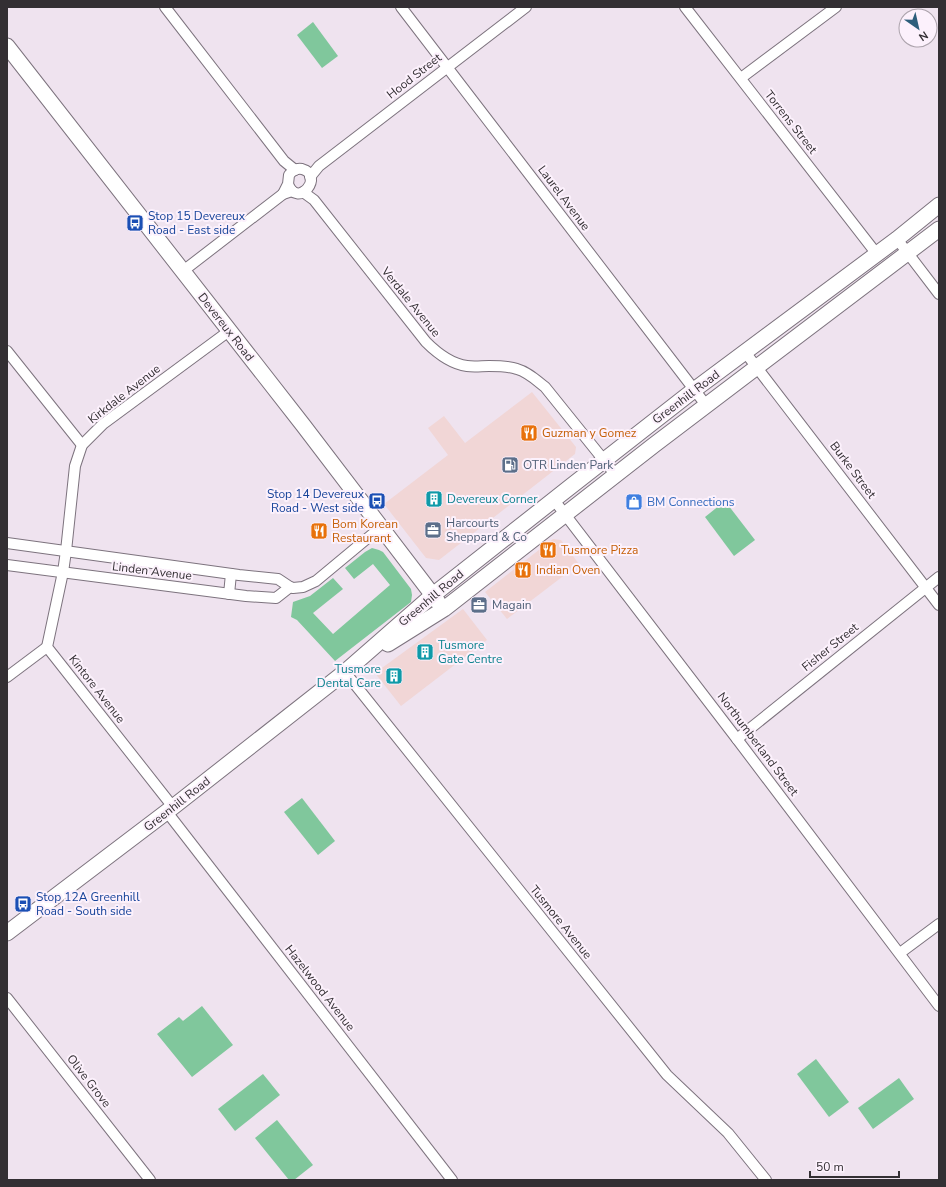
<svg xmlns="http://www.w3.org/2000/svg" width="946" height="1187" font-family="'Nunito Sans',sans-serif">
<rect width="100%" height="100%" fill="#efe3ef"/>
<!-- commercial -->
<g fill="#f1d6d6">
<path d="M532 392 576 447 575 454 439 560 426 558 384 504 448 455 428 428 444 416 465 443Z"/>
<path d="M553 539 561 540 579 564 507 619 485 592Z"/>
<path d="M463 609 487 640 401 706 375 673Z"/>
</g>
<!-- green -->
<g fill="#80c79c">
<path d="M313 22 338 56 322 68 297 35Z"/>
<path d="M725 501 755 540 734 556 705 517Z"/>
<path d="M372 548 379 550 383 552 411 589 412 595 411 602 335 661 297 620 291 617 293 602 310 596 333 578 343 589 313 613 333 634 390 585 373 564 354 579 345 568 365 552Z"/>
<path d="M302 798 335 841 318 855 284 812Z"/>
<path d="M202 1006 233 1045 192 1077 157 1034 179 1017 183 1021Z"/>
<path d="M816 1059 849 1102 829 1117 797 1074Z"/>
<path d="M263 1074 280 1095 235 1131 218 1109Z"/>
<path d="M899 1078 914 1099 873 1129 858 1108Z"/>
<path d="M277 1120 313 1165 294 1180H289L255 1138Z"/>
</g>
<g fill="none" stroke-linecap="round" stroke-linejoin="round">
<!-- street casing -->
<g stroke="#7d737e" stroke-width="12">
<g id="street">
<path d="M165 7 284 161 295 170"/>
<path d="M401 7 706 405"/>
<path d="M685 7 876 253"/>
<path d="M741 78 836 7"/>
<path d="M310 177 319 166 526 7"/>
<path d="M303 192 314 200 426 342C437 353 451 364 467 366 474 367 482 366 489 366 498 366 508 366 517 369 528 372 536 380 545 387L615 474"/>
<path d="M283 194 288 184 289 175C292 171 296 168 302 169 325 175 298 210 288 184"/>
<path d="M897 239 939 294"/>
<path d="M183 271 283 194 292 191"/>
<path d="M7 351 82 445"/>
<path d="M745 352 939 605"/>
<path d="M554 500 737 739 939 1006"/>
<path d="M7 543 239 575 278 579 290 587 293 588 303 587 316 581 381 527"/>
<path d="M7 565 246 596 276 598 290 587"/>
<path d="M229 594 231 574"/>
<path d="M345 672 667 1075 728 1133 766 1180"/>
<path d="M7 677 47 647"/>
<path d="M737 739 939 577"/>
<path d="M173 807 47 647 63 572 66 551 75 466 82 445 103 424 229 331"/>
<path d="M167 812 452 1180"/>
<path d="M900 953 939 924"/>
<path d="M7 998 150 1180"/>
</g>
</g>
<!-- secondary casing -->
<g stroke="#7d737e" stroke-width="17">
<g id="secondary">
<path d="M7 46 303 425 438 602"/>
<path d="M388 644 444 609 654 445 939 229"/>
<path d="M7 933 173 807 345 672 433 595 570 487 694 390 897 239 939 205"/>
</g>
</g>
<!-- street -->
<use href="#street" stroke="#fff" stroke-width="10"/>
<!-- secondary -->
<use href="#secondary" stroke="#fff" stroke-width="15"/>
</g>
<!-- icons -->
<defs>
<g id="bus-square" transform="scale(0.9)"><rect x="-9" y="-9" width="18" height="18" rx="4" fill="#1a4fb4" stroke="#fcf1fc"/><path d="M-5-6H5V4H4V6H2V4H-2V6H-4V4H-5ZM-3.5-4V0h7V-4ZM-3.5 1.2v1.5H-2V1.2ZM2 1.2v1.5H3.5V1.2Z" fill="#fff"/></g>
<g id="restaurant-square" transform="scale(0.9)"><rect x="-9" y="-9" width="18" height="18" rx="4" fill="#e8710a" stroke="#fcf1fc"/><path d="M-5-6h1v4h1v-4h1v4h1v-4h1v5L-1.5 .5V6h-2V.5L-5-1ZM5-6V6H3V1.5H1.5Q1.5-4 5-6Z" fill="#fff"/></g>
<g id="fuel-square" transform="scale(0.9)"><rect x="-9" y="-9" width="18" height="18" rx="4" fill="#5c6f8a" stroke="#fcf1fc"/><path d="M-5.5-6h7V0h2V4h1.3V-2.5L3-4.5l.8-.8L6-3V5H2.5V1h-1V6h-7ZM-4.2-4.7v3.2H.2V-4.7Z" fill="#fff"/></g>
<g id="building-square" transform="scale(0.9)"><rect x="-9" y="-9" width="18" height="18" rx="4" fill="#0f9aa8" stroke="#fcf1fc"/><path d="M-4-6H4V6H1V3H-1V6H-4ZM-2.5-4.3h1.7v1.8h-1.7ZM.8-4.3h1.7v1.8H.8ZM-2.5-1h1.7V.8h-1.7ZM.8-1h1.7V.8H.8Z" fill="#fff"/></g>
<g id="shop-square" transform="scale(0.9)"><rect x="-9" y="-9" width="18" height="18" rx="4" fill="#3f7fe0" stroke="#fcf1fc"/><path d="M-5-2.5h2.3a2.7 3.5 0 0 1 5.4 0H5L5.5 6h-11ZM-1.5-2.5h3a1.5 2.3 0 0 0-3 0Z" fill="#fff"/></g>
<g id="office-square" transform="scale(0.9)"><rect x="-9" y="-9" width="18" height="18" rx="4" fill="#5c6f8a" stroke="#fcf1fc"/><path d="M-6-3h4V-5.5h4V-3h4V5H-6ZM-1-4.5V-3h2v-1.5ZM-6 0V1H6V0Z" fill="#fff"/></g>
</defs>
<g fill-rule="evenodd">
<use href="#bus-square" x="135" y="223"/>
<use href="#restaurant-square" x="529" y="433"/>
<use href="#fuel-square" x="510" y="465"/>
<use href="#building-square" x="434" y="499"/>
<use href="#bus-square" x="377" y="501"/>
<use href="#shop-square" x="634" y="502"/>
<use href="#office-square" x="433" y="530"/>
<use href="#restaurant-square" x="319" y="531"/>
<use href="#restaurant-square" x="548" y="550"/>
<use href="#restaurant-square" x="523" y="570"/>
<use href="#office-square" x="479" y="605"/>
<use href="#building-square" x="425" y="652"/>
<use href="#building-square" x="394" y="676"/>
<use href="#bus-square" x="23" y="904"/>
</g>
<g text-anchor="middle" stroke-width="4" stroke-linejoin="round" paint-order="stroke">
<!-- street labels -->
<g font-size="12" fill="#332f33" stroke="#fcf1fc">
<text transform="translate(414 76) rotate(-38)" y="4">Hood Street</text>
<text transform="translate(791 122) rotate(52)" y="4">Torrens Street</text>
<text transform="translate(564 198) rotate(53)" y="4">Laurel Avenue</text>
<text transform="translate(411 302) rotate(51)" y="4">Verdale Avenue</text>
<text transform="translate(226 327) rotate(52)" y="4">Devereux Road</text>
<text transform="translate(124 394) rotate(-38)" y="4">Kirkdale Avenue</text>
<text transform="translate(686 397) rotate(-37)" y="4">Greenhill Road</text>
<text transform="translate(853 470) rotate(53)" y="4">Burke Street</text>
<text transform="translate(152 571) rotate(7)" y="4">Linden Avenue</text>
<text transform="translate(431 598) rotate(-40)" y="4">Greenhill Road</text>
<text transform="translate(830 647) rotate(-39)" y="4">Fisher Street</text>
<text transform="translate(97 689) rotate(52)" y="4">Kintore Avenue</text>
<text transform="translate(758 744) rotate(53)" y="4">Northumberland Street</text>
<text transform="translate(177 804) rotate(-38)" y="4">Greenhill Road</text>
<text transform="translate(561 922) rotate(51)" y="4">Tusmore Avenue</text>
<text transform="translate(320 988) rotate(52)" y="4">Hazelwood Avenue</text>
<text transform="translate(89 1081) rotate(52)" y="4">Olive Grove</text>
</g>
<!-- transit labels -->
<g font-size="12" fill="#164399" stroke="#fcf1fc" text-anchor="start">
<text x="148" y="220">Stop 15 Devereux<tspan x="148" dy="14">Road - East side</tspan></text>
<text x="364" y="498" text-anchor="end">Stop 14 Devereux<tspan x="364" dy="14">Road - West side</tspan></text>
<text x="36" y="901">Stop 12A Greenhill<tspan x="36" dy="14">Road - South side</tspan></text>
</g>
<!-- food labels -->
<g font-size="12" fill="#c56008" stroke="#fcf1fc" text-anchor="start">
<text x="542" y="437">Guzman y Gomez</text>
<text x="332" y="528">Bom Korean<tspan x="332" dy="14">Restaurant</tspan></text>
<text x="561" y="554">Tusmore Pizza</text>
<text x="536" y="574">Indian Oven</text>
</g>
<!-- service labels -->
<g font-size="12" fill="#4e5e75" stroke="#fcf1fc" text-anchor="start">
<text x="523" y="469">OTR Linden Park</text>
<text x="446" y="527">Harcourts<tspan x="446" dy="14">Sheppard &amp; Co</tspan></text>
<text x="492" y="609">Magain</text>
</g>
<!-- culture labels -->
<g font-size="12" fill="#0d838f" stroke="#fcf1fc" text-anchor="start">
<text x="447" y="503">Devereux Corner</text>
<text x="438" y="649">Tusmore<tspan x="438" dy="14">Gate Centre</tspan></text>
<text x="381" y="673" text-anchor="end">Tusmore<tspan x="381" dy="14">Dental Care</tspan></text>
</g>
<!-- shop labels -->
<g font-size="12" fill="#366cbe" stroke="#fcf1fc" text-anchor="start">
<text x="647" y="506">BM Connections</text>
</g>
</g>
<!-- border -->
<rect width="946" height="1187" fill="none" stroke="#332f33" stroke-width="16"/>
<!-- north arrow -->
<g transform="translate(918 28) rotate(146)"><circle r="19" fill="#fcf1fc" stroke="#aca3ac"/>
<path d="M0-3L7 15L0 10L-7 15Z" fill="#2d5e7c"/>
<text y="-6" font-size="11" font-weight="bold" text-anchor="middle" fill="#332f33">N</text>
</g>
<!-- scale -->
<path d="M810 1171v6h89v-6" fill="none" stroke="#332f33" stroke-width="2"/>
<text x="816" y="1171" font-size="12" fill="#332f33" stroke="#fcf1fc" stroke-width="3" paint-order="stroke">50 m</text>
</svg>
